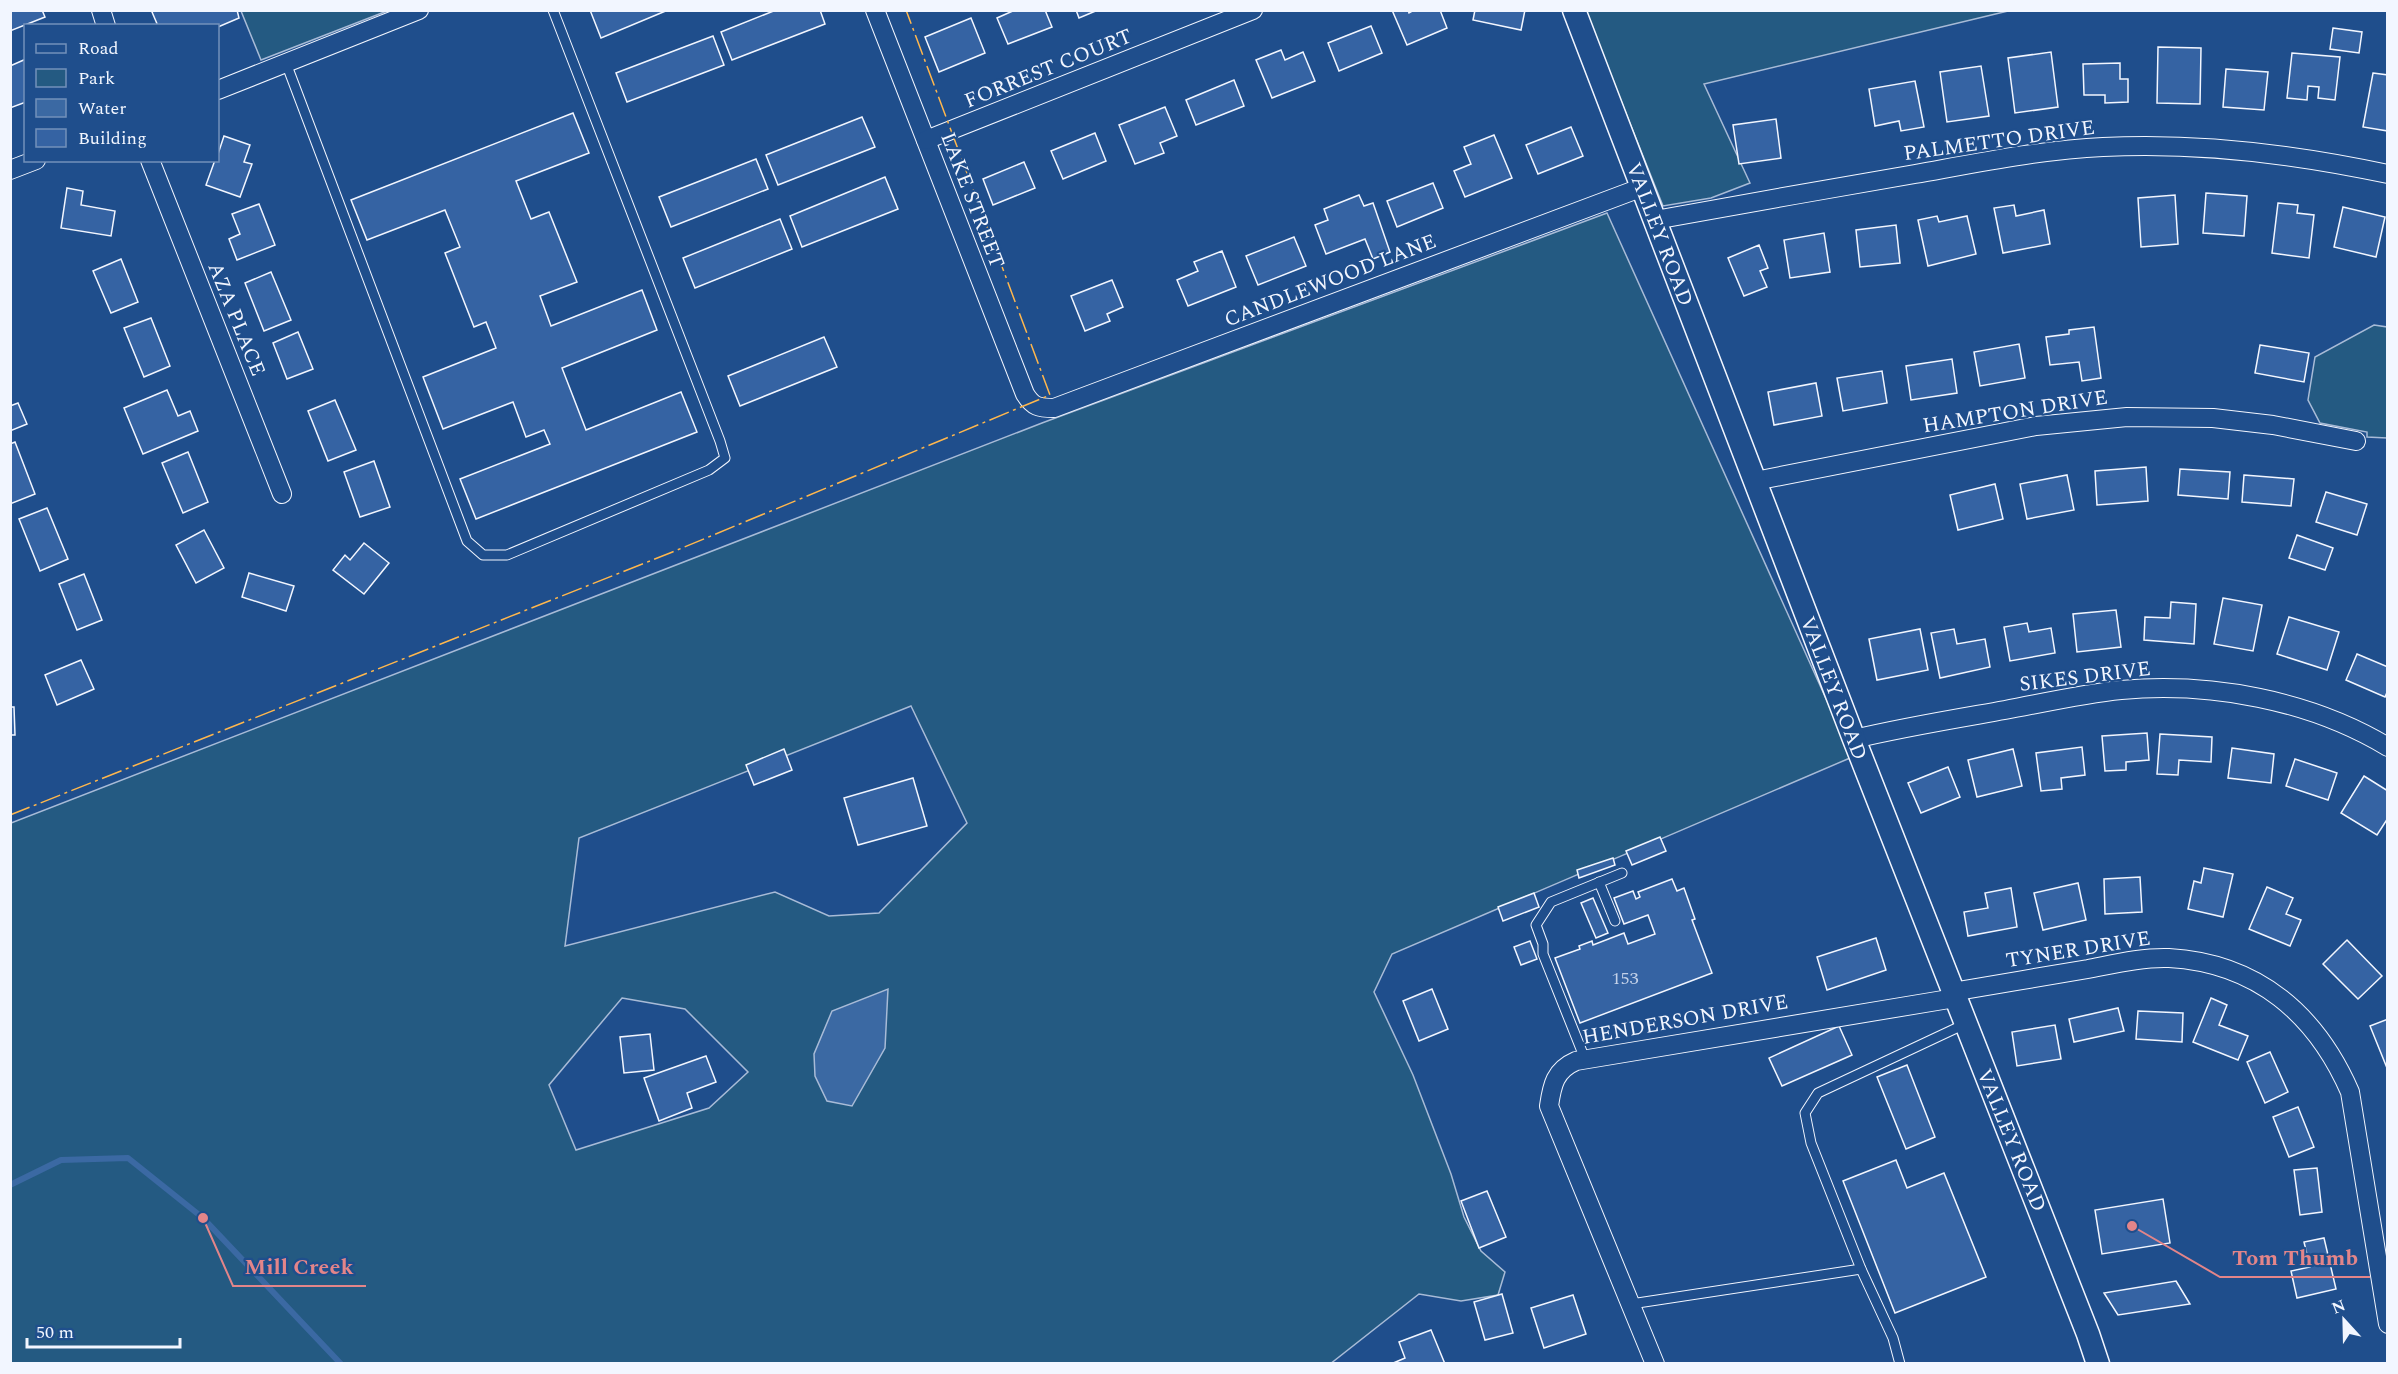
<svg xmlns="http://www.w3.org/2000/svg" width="2398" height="1374" font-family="Spectral,serif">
<rect width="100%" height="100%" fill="#1f4e8c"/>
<!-- green -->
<g fill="#245a82" stroke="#a8bbd7" stroke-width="1.5" fill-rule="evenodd">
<path d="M241 11H387L261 60Z"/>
<path d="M1585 11H2008L1704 84 1750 183 1711 198 1663 206Z"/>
<path d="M1607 213 1832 712 1850 758 1392 954 1374 992 1413 1075 1451 1174 1464 1217 1481 1251 1505 1272 1498 1295 1461 1301 1419 1294 1330 1364H11V823L1042 423ZM911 706 967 823 879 913 829 916 775 892 565 946 579 838ZM622 998 685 1009 748 1072 709 1108 576 1150 549 1085Z"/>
<path d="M2374 325 2387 327V438L2367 437V432L2320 423 2308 400 2315 357Z"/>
</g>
<!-- water -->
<path fill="#3b69a3" stroke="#a8bbd7" stroke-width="1.5" d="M888 989 885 1048 852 1106 827 1101 815 1076 814 1054 832 1011Z"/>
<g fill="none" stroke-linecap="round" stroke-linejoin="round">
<!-- stream -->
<path stroke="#3b69a3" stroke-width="6" d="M10 1185 61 1160 128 1158 203 1218 341 1364"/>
</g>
<!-- building -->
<g fill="#3563a3" stroke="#f2f6ff" stroke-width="1.5">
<path d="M10 10H42L45 17 10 31Z"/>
<path d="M155 10H237L239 18 218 27 158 26 152 12Z"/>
<path d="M590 10H668L601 38Z"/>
<path d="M776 10H820L825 24 732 60 721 32Z"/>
<path d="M1015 10H1045L1052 27 1008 44 997 18Z"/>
<path d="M1076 10H1098L1079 18Z"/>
<path d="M1392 10H1408L1409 13 1414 10H1440L1447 28 1407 45Z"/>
<path d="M1475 10H1525L1521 30 1473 20Z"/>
<path d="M971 18 985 53 939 72 925 37Z"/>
<path d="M1371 26 1382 53 1339 71 1328 43Z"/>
<path d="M2333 28 2362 32 2359 53 2330 49Z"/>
<path d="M713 36 724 65 627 102 616 73Z"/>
<path d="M2158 47 2201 48 2200 104 2157 103Z"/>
<path d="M1281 50 1285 60 1303 52 1315 81 1272 98 1256 60Z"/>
<path d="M2051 52 2058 107 2015 113 2008 58Z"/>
<path d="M2292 53 2340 57 2335 100 2318 98 2319 87 2308 86 2307 100 2287 98Z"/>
<path d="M26 59V102L10 108V66Z"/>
<path d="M2120 63V79H2128V102L2105 103V95H2084L2083 64Z"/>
<path d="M1981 66 1989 116 1947 122 1940 72Z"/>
<path d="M2226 69 2268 72 2264 110 2223 107Z"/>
<path d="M2373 73 2388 75V131L2363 127Z"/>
<path d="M1234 80 1244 106 1196 125 1186 100Z"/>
<path d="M1915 81 1924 127 1901 131 1899 121 1875 126 1869 89Z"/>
<path d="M1165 107 1177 136 1160 143 1164 153 1135 164 1119 125Z"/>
<path d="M573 113 589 153 516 181 531 219 549 212 577 282 540 296 551 326 642 290 657 330 562 368 586 430 681 392 697 432 476 519 460 479 550 444 544 430 526 437 513 402 443 429 423 377 496 348 486 322 474 327 445 253 460 247 445 210 367 240 351 200Z"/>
<path d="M862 117 875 147 778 185 766 155Z"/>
<path d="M1776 119 1781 158 1739 164 1733 125Z"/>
<path d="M1571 127 1583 156 1538 174 1526 145Z"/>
<path d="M1095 133 1106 161 1063 179 1051 151Z"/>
<path d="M1494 135 1512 178 1465 197 1454 171 1471 164 1464 147Z"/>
<path d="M224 136 250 145 244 162 252 164 240 197 206 185 215 160H218V154Z"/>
<path d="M756 159 768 189 671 227 659 197Z"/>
<path d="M1024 162 1035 188 993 205 983 179Z"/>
<path d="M885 177 898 209 802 247 790 216Z"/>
<path d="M1433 183 1443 208 1397 227 1387 201Z"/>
<path d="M67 188 83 191 81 205 115 211 111 236 61 228Z"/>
<path d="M2206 193 2247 196 2244 236 2203 233Z"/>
<path d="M1359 195 1364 206 1373 203 1390 252 1373 259 1365 239 1326 254 1315 225 1328 220 1324 209Z"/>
<path d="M2175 195 2178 244 2141 247 2138 198Z"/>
<path d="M2278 203 2298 205 2297 213 2314 215 2309 258 2272 253Z"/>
<path d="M259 204 275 245 237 260 229 239 240 234 232 214Z"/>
<path d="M2014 205 2016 216 2044 210 2050 244 2003 253 1994 208Z"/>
<path d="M2343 207 2385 217 2376 257 2334 247Z"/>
<path d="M1937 216 1939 222 1967 216 1976 254 1928 266 1918 220Z"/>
<path d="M780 219 792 249 695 288 683 258Z"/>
<path d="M1896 225 1900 263 1860 267 1856 230Z"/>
<path d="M1824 233 1830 272 1790 278 1784 240Z"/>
<path d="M1294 237 1306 266 1258 285 1246 256Z"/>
<path d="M1759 245 1768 268 1760 271 1767 287 1744 296 1728 258Z"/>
<path d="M1222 251 1236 287 1188 306 1177 280 1198 271 1194 262Z"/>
<path d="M121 259 138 302 111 313 93 271Z"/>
<path d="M271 272 291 320 264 331 245 283Z"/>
<path d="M1112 280 1123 307 1107 314 1110 321 1085 331 1071 296Z"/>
<path d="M151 318 170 366 144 377 124 328Z"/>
<path d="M2094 327 2101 378 2082 381 2079 362 2050 365 2046 337 2069 334V330Z"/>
<path d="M298 332 313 369 287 379 273 343Z"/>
<path d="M824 337 837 367 740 406 728 376Z"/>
<path d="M2019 344 2025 378 1980 386 1974 352Z"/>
<path d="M2260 345 2309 353 2304 382 2255 373Z"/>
<path d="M1952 359 1957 393 1911 400 1906 366Z"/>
<path d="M1882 371 1887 403 1843 411 1837 378Z"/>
<path d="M1816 383 1822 416 1774 425 1768 392Z"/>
<path d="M167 390 178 416 190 411 198 431 143 454 124 408Z"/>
<path d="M335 400 356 450 328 461 308 411Z"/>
<path d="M18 403 27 424 10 431V406Z"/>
<path d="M15 442 35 494 10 504V444Z"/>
<path d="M188 452 208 502 183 513 162 463Z"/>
<path d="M374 461 390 507 360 517 344 472Z"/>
<path d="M2146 467 2148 501 2097 505 2095 471Z"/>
<path d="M2180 469 2230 472 2228 499 2178 495Z"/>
<path d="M2067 475 2074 510 2027 519 2020 484Z"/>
<path d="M2244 475 2294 479 2291 506 2242 502Z"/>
<path d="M1995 484 2003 519 1958 530 1950 495Z"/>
<path d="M2326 492 2367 504 2357 535 2316 522Z"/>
<path d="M47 508 68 559 40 571 19 519Z"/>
<path d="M204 530 224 568 196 583 176 545Z"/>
<path d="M2297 535 2333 548 2325 570 2289 558Z"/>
<path d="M364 543 389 563 364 594 333 570 345 555 350 560Z"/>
<path d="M249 573 294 586 286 611 242 597Z"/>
<path d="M84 574 102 620 77 630 59 584Z"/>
<path d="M2223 598 2262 605 2253 651 2214 644Z"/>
<path d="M2171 602 2196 604 2194 644 2144 640 2145 617 2170 618Z"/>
<path d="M2116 610 2121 647 2077 652 2073 614Z"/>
<path d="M2289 617 2339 632 2327 670 2277 654Z"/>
<path d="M2027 623 2029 632 2051 628 2055 653 2010 661 2004 627Z"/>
<path d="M1920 629 1928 670 1877 680 1869 639Z"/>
<path d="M1954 629 1957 644 1985 639 1990 667 1940 678 1931 633Z"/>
<path d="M2357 654 2388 667V690L2385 697 2346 680Z"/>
<path d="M81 660 94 689 57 705 45 675Z"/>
<path d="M10 707H14L15 735H10Z"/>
<path d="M2147 733 2149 760 2126 762V770L2105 771 2102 736Z"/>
<path d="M2160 734 2212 737 2211 762 2179 760 2178 775 2157 774Z"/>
<path d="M2082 747 2085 775 2061 778 2062 789 2041 791 2036 753Z"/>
<path d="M2232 748 2274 754 2271 783 2228 778Z"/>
<path d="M784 749 792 770 754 785 746 765Z"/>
<path d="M2013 749 2022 786 1977 797 1968 760Z"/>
<path d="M2295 759 2337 773 2328 800 2286 786Z"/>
<path d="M1948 767 1960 797 1921 813 1908 783Z"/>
<path d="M2364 776 2388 791V818L2377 835 2341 813Z"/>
<path d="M913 778 927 826 858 845 844 798Z"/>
<path d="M1660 837 1666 851 1632 865 1626 851Z"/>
<path d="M1613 858 1615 865 1579 878 1577 870Z"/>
<path d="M2204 868 2233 874 2223 917 2188 909 2194 881 2201 883Z"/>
<path d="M2140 877 2142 912 2105 914 2104 879Z"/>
<path d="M1672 879 1677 891 1684 888 1695 919 1692 920 1712 973 1580 1023 1555 958 1580 949 1579 946 1592 941 1593 945 1624 933 1628 944 1655 934 1648 915 1624 924 1614 898 1633 891 1636 899 1640 897 1638 892Z"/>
<path d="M2078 883 2086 920 2043 930 2034 893Z"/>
<path d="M2267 887 2293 898 2286 914 2301 920 2290 946 2249 929Z"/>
<path d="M2011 888 2017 927 1968 936 1964 912 1988 908 1985 893Z"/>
<path d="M1534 893 1539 907 1503 921 1498 907Z"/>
<path d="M1593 898 1608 933 1596 938 1581 903Z"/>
<path d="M1876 938 1886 970 1827 990 1817 957Z"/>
<path d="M2347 940 2382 976 2358 999 2323 964Z"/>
<path d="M1530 941 1537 959 1521 965 1514 947Z"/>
<path d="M1432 989 1448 1029 1419 1041 1403 1001Z"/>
<path d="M2211 998 2227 1005 2219 1025 2248 1036 2238 1060 2193 1042Z"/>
<path d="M2118 1008 2124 1031 2074 1042 2069 1019Z"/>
<path d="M2138 1011 2183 1013 2182 1042 2136 1039Z"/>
<path d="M2388 1019V1068H2387L2370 1026Z"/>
<path d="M2055 1025 2061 1059 2017 1066 2012 1032Z"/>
<path d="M1839 1026 1852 1055 1782 1086 1769 1058Z"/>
<path d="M650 1034 654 1070 624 1073 620 1037Z"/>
<path d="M2270 1052 2288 1092 2265 1103 2247 1062Z"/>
<path d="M706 1056 716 1082 687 1093 692 1108 659 1121 644 1078Z"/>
<path d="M1907 1065 1935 1137 1906 1149 1877 1077Z"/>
<path d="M2298 1107 2314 1147 2289 1157 2273 1117Z"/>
<path d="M1896 1160 1907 1188 1944 1173 1986 1277 1895 1313 1843 1181Z"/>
<path d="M2317 1168 2322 1212 2300 1215 2294 1170Z"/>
<path d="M1487 1191 1506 1237 1479 1248 1461 1201Z"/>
<path d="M2163 1199 2170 1243 2102 1254 2095 1210Z"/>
<path d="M2324 1238 2336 1289 2297 1298 2291 1271 2310 1267 2304 1242Z"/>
<path d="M2176 1281 2190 1304 2118 1315 2104 1293Z"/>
<path d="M1502 1294 1513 1333 1485 1340 1474 1302Z"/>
<path d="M1573 1295 1586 1334 1544 1348 1531 1308Z"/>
<path d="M1431 1330 1445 1364H1391L1405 1358 1399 1342Z"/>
</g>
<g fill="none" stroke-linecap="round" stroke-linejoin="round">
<!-- service casing -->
<g stroke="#f2f6ff" stroke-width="11">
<g id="service">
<path d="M286 63 467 541 483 555H507L709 470 725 458 720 441 553 10"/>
<path d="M1599 882 1615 921"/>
<path d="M1585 1059 1543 954V944L1536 925 1551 902 1622 873"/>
<path d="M1631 1304 1861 1269"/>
<path d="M1900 1364 1893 1338 1861 1269 1811 1143 1805 1113 1818 1093 1965 1024"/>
</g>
</g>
<!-- minor casing -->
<g stroke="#f2f6ff" stroke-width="20">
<g id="minor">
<path d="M101 10 106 26"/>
<path d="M875 10 1025 394C1033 407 1039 408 1054 408L1643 187"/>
<path d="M218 90 419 10"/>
<path d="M926 140 1253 10"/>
<path d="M150 160 282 494"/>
<path d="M10 170 36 160"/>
<path d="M1655 220C1742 204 1828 189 1915 174 1977 163 2040 150 2103 147 2199 142 2294 154 2388 174"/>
<path d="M1755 481 2036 426 2127 417 2213 418 2273 425 2356 441"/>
<path d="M1854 739C1904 727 1954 719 2005 710 2043 703 2082 694 2121 690 2211 682 2310 700 2388 747"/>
<path d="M1952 992C1997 984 2043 977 2088 969 2114 964 2143 957 2169 958 2257 963 2316 1014 2350 1092L2388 1324"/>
<path d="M1655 1364 1549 1106C1552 1085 1555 1070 1576 1061L1955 998"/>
</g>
</g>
<!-- tertiary casing -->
<g stroke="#f2f6ff" stroke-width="25">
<path id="tertiary" d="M1574 10 1854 739 2088 1334 2098 1364"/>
</g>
<!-- service -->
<use href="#service" stroke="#1f4e8c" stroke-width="9"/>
<!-- minor -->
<use href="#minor" stroke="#1f4e8c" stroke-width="18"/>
<!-- tertiary -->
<use href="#tertiary" stroke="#1f4e8c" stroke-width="22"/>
<!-- power -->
<path stroke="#ffb74d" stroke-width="1.5" stroke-dasharray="21 4.5 3 4.5" stroke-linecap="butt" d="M10 815 670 553 1050 395 906 10"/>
</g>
<g text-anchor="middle" stroke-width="4.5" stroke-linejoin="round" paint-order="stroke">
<!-- number labels -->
<g font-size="18" fill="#c3d1e8">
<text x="1625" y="984">153</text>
</g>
<!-- street labels -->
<g font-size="21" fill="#f2f6ff" stroke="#1f4e8c">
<text transform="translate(1048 68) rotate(-22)" y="7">FORREST COURT</text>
<text transform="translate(1999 140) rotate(-8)" y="7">PALMETTO DRIVE</text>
<text transform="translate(973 200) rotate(69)" y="7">LAKE STREET</text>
<text transform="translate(1660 234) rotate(69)" y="7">VALLEY ROAD</text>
<text transform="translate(1330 280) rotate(-21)" y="7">CANDLEWOOD LANE</text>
<text transform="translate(237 319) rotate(68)" y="7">AZA PLACE</text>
<text transform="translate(2015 411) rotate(-9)" y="7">HAMPTON DRIVE</text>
<text transform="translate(2085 676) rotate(-7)" y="7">SIKES DRIVE</text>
<text transform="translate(1834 688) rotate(69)" y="7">VALLEY ROAD</text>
<text transform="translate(2078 949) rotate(-9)" y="7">TYNER DRIVE</text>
<text transform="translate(1685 1019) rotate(-10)" y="7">HENDERSON DRIVE</text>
<text transform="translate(2012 1140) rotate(68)" y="7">VALLEY ROAD</text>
</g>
</g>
<!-- callouts -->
<path fill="none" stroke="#e38589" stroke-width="2" d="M2132 1226L2220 1277H2370M203 1218L233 1286H366"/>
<g fill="#e38589" stroke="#1f4e8c" stroke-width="2">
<circle cx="2132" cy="1226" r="6"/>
<circle cx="203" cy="1218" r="6"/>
</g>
<g font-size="22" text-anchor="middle" font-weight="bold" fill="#e38589" stroke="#1f4e8c" stroke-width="4.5" stroke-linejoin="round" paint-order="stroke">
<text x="2295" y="1265">Tom Thumb</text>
<text x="299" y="1274">Mill Creek</text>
</g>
<!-- border -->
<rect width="2398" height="1374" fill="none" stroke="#f2f6ff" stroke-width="24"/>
<!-- legend -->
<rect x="24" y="24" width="195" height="138" fill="#1f4e8c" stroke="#7391ba" stroke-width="1.5"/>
<rect x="36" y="44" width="30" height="9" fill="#1f4e8c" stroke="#7391ba" stroke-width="1.5"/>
<text x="78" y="54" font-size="18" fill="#f2f6ff">Road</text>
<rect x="36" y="69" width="30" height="18" fill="#245a82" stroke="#7391ba" stroke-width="1.5"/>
<text x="78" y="84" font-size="18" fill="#f2f6ff">Park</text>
<rect x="36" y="99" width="30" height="18" fill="#3b69a3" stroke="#7391ba" stroke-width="1.5"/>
<text x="78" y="114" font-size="18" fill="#f2f6ff">Water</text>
<rect x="36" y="129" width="30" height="18" fill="#3563a3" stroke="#7391ba" stroke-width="1.5"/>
<text x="78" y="144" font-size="18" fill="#f2f6ff">Building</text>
<!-- north arrow -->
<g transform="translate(2344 1320) rotate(338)" stroke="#1f4e8c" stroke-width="4.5" paint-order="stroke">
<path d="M0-4.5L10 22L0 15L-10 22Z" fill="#f2f6ff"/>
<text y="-9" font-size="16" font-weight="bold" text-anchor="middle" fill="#f2f6ff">N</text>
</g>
<!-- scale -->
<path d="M27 1338v9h153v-9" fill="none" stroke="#f2f6ff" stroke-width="3"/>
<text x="36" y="1338" font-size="18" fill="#f2f6ff" stroke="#1f4e8c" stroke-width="4.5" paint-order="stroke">50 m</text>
</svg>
